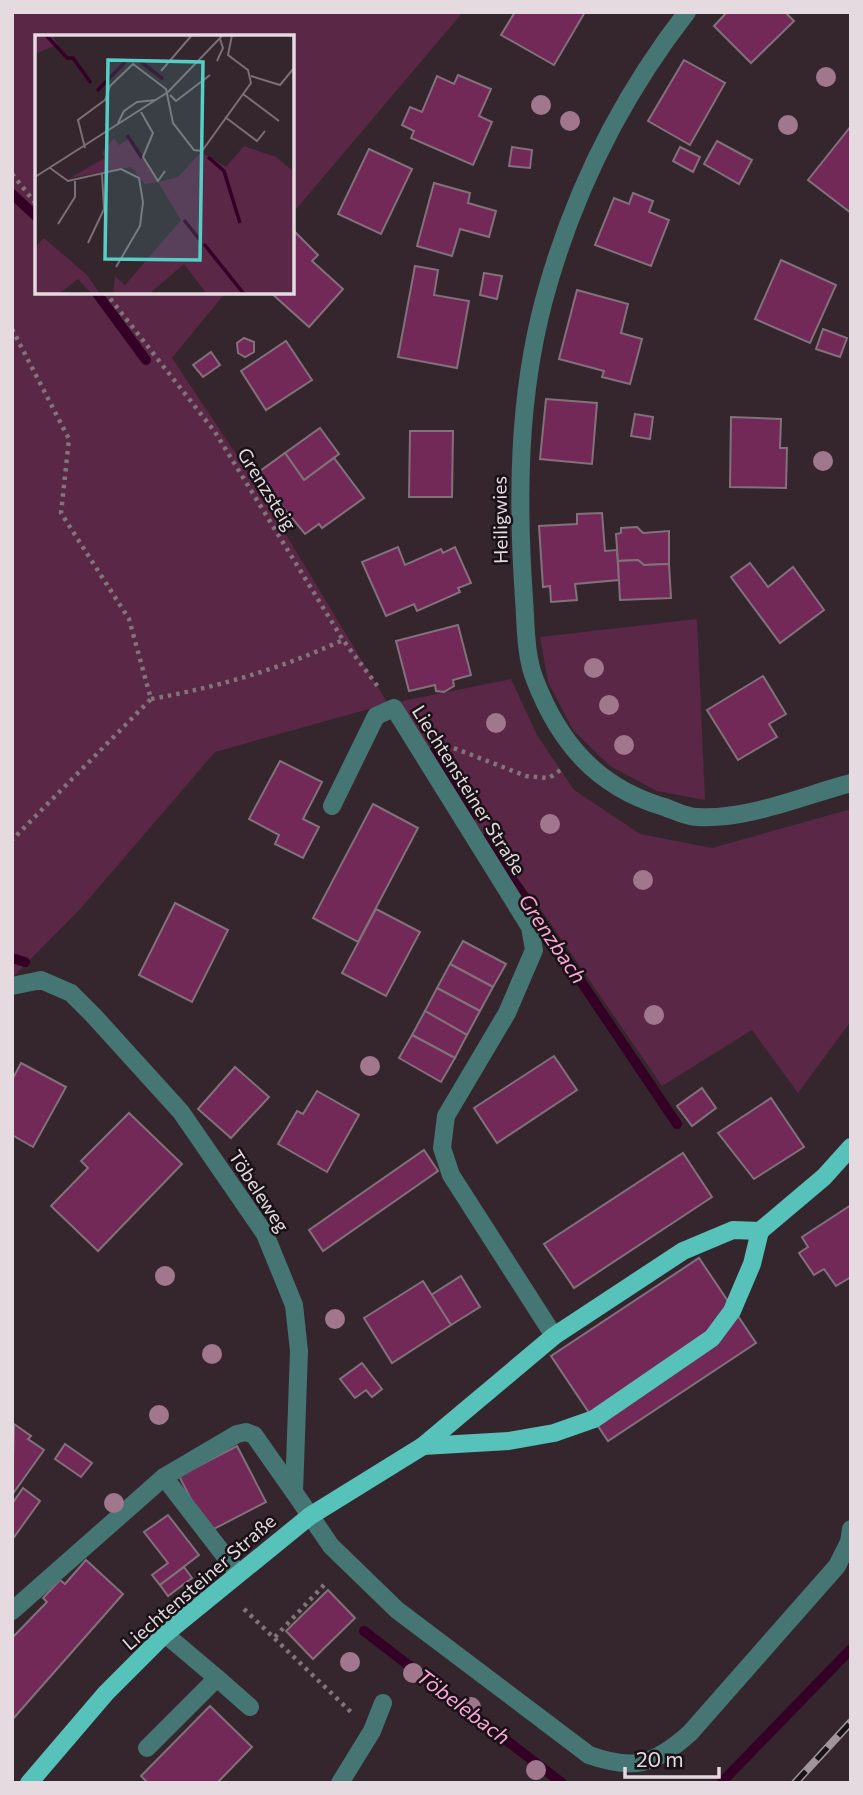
<svg xmlns="http://www.w3.org/2000/svg" width="863" height="1795" font-family="Commissioner,sans-serif">
<rect width="100%" height="100%" fill="#35262e"/>
<!-- green -->
<g fill="#5a2747">
<path d="M12 12H463L292 214V37H37V292H226L172 358 250 475 388 704 511 679 537 735 574 790 640 834 712 848 851 809V1021L798 1093 752 1030 662 1086 542 911 387 704 215 752 81 908 12 978Z"/>
<path d="M697 619 705 800 657 791 610 766 573 730 548 682 540 637Z"/>
</g>
<g fill="none" stroke-linecap="round" stroke-linejoin="round">
<!-- stream -->
<g stroke="#350025" stroke-width="10">
<path d="M12 194 37 217"/>
<path d="M96 292 146 360"/>
<path d="M434 751 471 817"/>
<path d="M485 839 677 1124"/>
<path d="M12 958 25 962"/>
<path d="M364 1631 562 1783"/>
<path d="M721 1783 851 1649"/>
</g>
</g>
<!-- building -->
<g fill="#722958" stroke="#82707a" stroke-width="2">
<path d="M515 12H585L554 65 501 35Z"/>
<path d="M727 12H785L794 21 751 63 714 26Z"/>
<path d="M684 60 725 83 690 145 648 121Z"/>
<path d="M458 75 491 89 479 116 492 122 473 165 411 138 414 131 402 125 410 107 422 112 437 76 454 84Z"/>
<path d="M851 126V213L808 180Z"/>
<path d="M717 141 752 160 739 184 704 164Z"/>
<path d="M512 147 532 150 530 168 509 166Z"/>
<path d="M680 147 700 157 693 172 673 161Z"/>
<path d="M369 149 412 169 381 234 338 214Z"/>
<path d="M434 183 470 193 468 203 496 211 489 237 460 229 452 256 417 246Z"/>
<path d="M633 193 653 201 649 212 669 220 651 266 595 245 614 198 629 204Z"/>
<path d="M294 231 318 255 312 261 343 289 309 327 270 292H292Z"/>
<path d="M781 260 836 285 810 343 755 319Z"/>
<path d="M415 266 438 270 434 295 469 301 457 368 398 357Z"/>
<path d="M484 273 502 276 497 299 480 295Z"/>
<path d="M577 290 628 304 621 333 642 339 630 384 602 377 604 371 559 359Z"/>
<path d="M823 329 847 338 840 357 816 349Z"/>
<path d="M244 338 254 342V352L245 357 238 353 237 343Z"/>
<path d="M286 341 312 380 266 410 241 371Z"/>
<path d="M211 352 220 365 203 377 193 365Z"/>
<path d="M546 399 597 403 592 464 540 459Z"/>
<path d="M635 414 653 417 650 439 631 436Z"/>
<path d="M731 417 781 419 780 448H787L786 488 730 487Z"/>
<path d="M320 428 339 454 304 480 285 453Z"/>
<path d="M410 431H453L452 497H409Z"/>
<path d="M285 453 304 480 334 458 364 498 322 528 319 524 305 534 256 474Z"/>
<path d="M602 513 605 551 617 550 619 580 575 584 577 600 551 602 550 586 543 587 539 526 577 524V514Z"/>
<path d="M637 527 643 533 669 531V564L644 565 638 560 618 561 616 534 621 533V528Z"/>
<path d="M398 547 405 565 441 549 443 553 455 547 471 583 458 588 460 592 417 611 414 604 386 616 362 562Z"/>
<path d="M638 560 644 565 669 564 671 598 620 600 618 561Z"/>
<path d="M750 563 768 587 793 567 824 610 780 643 731 577Z"/>
<path d="M458 625 471 675 453 680 454 686 444 692 436 691 435 685 409 691 396 641Z"/>
<path d="M763 676 786 714 769 724 777 737 738 760 707 710Z"/>
<path d="M280 761 322 782 303 819 319 827 303 858 275 844 279 835 249 819Z"/>
<path d="M373 804 418 828 358 942 313 918Z"/>
<path d="M175 903 228 930 192 1002 139 975Z"/>
<path d="M376 909 420 932 386 996 342 973Z"/>
<path d="M463 941 506 964 493 987 450 964Z"/>
<path d="M450 964 493 987 480 1011 437 988Z"/>
<path d="M437 988 480 1011 467 1035 425 1011Z"/>
<path d="M425 1011 467 1035 455 1058 412 1035Z"/>
<path d="M412 1035 455 1058 441 1082 399 1058Z"/>
<path d="M554 1056 577 1090 497 1143 474 1108Z"/>
<path d="M21 1063 66 1087 33 1147 12 1135V1080Z"/>
<path d="M235 1067 269 1097 231 1138 198 1109Z"/>
<path d="M702 1088 716 1108 692 1126 677 1106Z"/>
<path d="M317 1091 359 1115 327 1172 278 1144 297 1111 303 1114Z"/>
<path d="M771 1098 804 1147 754 1179 718 1133Z"/>
<path d="M129 1113 182 1164 98 1251 51 1206 88 1168 81 1161Z"/>
<path d="M424 1150 438 1171 323 1251 309 1230Z"/>
<path d="M683 1153 712 1197 574 1288 544 1244Z"/>
<path d="M851 1205V1277L836 1286 824 1269 814 1275 799 1253 808 1247 802 1237Z"/>
<path d="M699 1258 756 1343 608 1441 551 1356Z"/>
<path d="M461 1276 480 1307 451 1325 431 1295Z"/>
<path d="M423 1281 451 1325 392 1363 364 1318Z"/>
<path d="M362 1363 382 1389 372 1397 366 1390 355 1398 340 1379Z"/>
<path d="M14 1424 31 1436 28 1439 44 1450 12 1495Z"/>
<path d="M65 1444 92 1463 81 1477 55 1459Z"/>
<path d="M237 1446 266 1502 208 1532 179 1476Z"/>
<path d="M23 1488 40 1501 12 1540V1504Z"/>
<path d="M168 1515 199 1555 160 1585 152 1575 168 1563 144 1532Z"/>
<path d="M86 1560 123 1594 12 1720V1638L47 1602 43 1598 60 1580 65 1584Z"/>
<path d="M184 1567 192 1578 168 1596 160 1585Z"/>
<path d="M328 1590 355 1618 313 1659 286 1631Z"/>
<path d="M210 1706 252 1747 217 1783H148L141 1776Z"/>
</g>
<g fill="none" stroke-linecap="round" stroke-linejoin="round">
<!-- path -->
<g stroke="#81747b" stroke-width="4.5" stroke-dasharray="3.5 5" stroke-linecap="butt">
<path d="M12 174 37 205"/>
<path d="M105 292 215 432 343 640 379 688"/>
<path d="M12 329 69 439 61 513 129 619 151 699 12 840"/>
<path d="M151 699C218 687 280 669 343 640"/>
<path d="M446 745 526 776 549 778 562 769"/>
<path d="M244 1609 353 1714"/>
<path d="M275 1637 324 1585"/>
</g>
<!-- minor -->
<g stroke="#467673" stroke-width="18">
<path d="M687 12C621 97 572 196 544 300 518 398 517 498 524 599 526 625 525 655 535 680 559 742 596 786 661 806 672 809 685 817 697 817 748 820 802 796 851 783"/>
<path d="M332 806 376 716 394 708 530 927 534 950 507 1013 446 1116 442 1148 451 1175 554 1336"/>
<path d="M12 986 41 980 71 993 93 1015 181 1112 265 1234 294 1305 299 1351 294 1492 331 1546 397 1610 589 1755C634 1771 654 1765 690 1733L837 1566 849 1542 851 1529"/>
<path d="M164 1477 238 1573"/>
<path d="M12 1611 164 1477 237 1434 246 1432 254 1435 294 1492"/>
<path d="M217 1678 250 1707"/>
<path d="M147 1748 217 1678 165 1634"/>
<path d="M340 1783 372 1731 383 1703"/>
</g>
<!-- major -->
<g stroke="#56c2ba" stroke-width="18">
<path d="M760 1231 824 1177 851 1147"/>
<path d="M423 1446 509 1441 554 1433 594 1419 712 1338 732 1311 752 1264 760 1231"/>
<path d="M29 1783 106 1693 165 1634 310 1516 423 1446 554 1336 683 1251 733 1230 760 1231"/>
</g>
<!-- rail casing -->
<g stroke="#a1959b" stroke-width="8">
<path id="rail" d="M795 1783 851 1722"/>
</g>
<!-- rail -->
<use href="#rail" stroke="#181115" stroke-width="5" stroke-dasharray="16" stroke-linecap="butt"/>
</g>
<!-- trees -->
<g fill="#a1778e">
<circle cx="826" cy="77" r="10"/>
<circle cx="541" cy="105" r="10"/>
<circle cx="570" cy="121" r="10"/>
<circle cx="788" cy="125" r="10"/>
<circle cx="823" cy="461" r="10"/>
<circle cx="594" cy="668" r="10"/>
<circle cx="609" cy="705" r="10"/>
<circle cx="496" cy="723" r="10"/>
<circle cx="624" cy="745" r="10"/>
<circle cx="550" cy="824" r="10"/>
<circle cx="643" cy="880" r="10"/>
<circle cx="654" cy="1015" r="10"/>
<circle cx="370" cy="1066" r="10"/>
<circle cx="165" cy="1276" r="10"/>
<circle cx="335" cy="1319" r="10"/>
<circle cx="212" cy="1354" r="10"/>
<circle cx="159" cy="1415" r="10"/>
<circle cx="114" cy="1503" r="10"/>
<circle cx="350" cy="1662" r="10"/>
<circle cx="413" cy="1673" r="10"/>
<circle cx="471" cy="1707" r="10"/>
<circle cx="536" cy="1770" r="10"/>
</g>
<g text-anchor="middle" stroke-width="5" stroke-linejoin="round" paint-order="stroke">
<!-- street labels -->
<g font-size="19" fill="#e4dadf" stroke="#181115">
<text transform="translate(267 489) rotate(58)" y="7">Grenzsteig</text>
<text transform="translate(500 520) rotate(-91)" y="7">Heiligwies</text>
<text transform="translate(469 790) rotate(58)" y="7">Liechtensteiner Straße</text>
<text transform="translate(259 1191) rotate(57)" y="7">Töbeleweg</text>
<text transform="translate(199 1582) rotate(-41)" y="7">Liechtensteiner Straße</text>
</g>
<!-- water labels -->
<g font-size="21" font-style="italic" fill="#fca7d8" stroke="#181115">
<text transform="translate(552 939) rotate(56)" y="7">Grenzbach</text>
<text transform="translate(463 1707) rotate(37)" y="7">Töbelebach</text>
</g>
</g>
<!-- overview -->
<g transform="translate(35 35)">
<rect width="259" height="259" fill="#35262e"/>
<path d="M0 0H16L23 9 0 19ZM79 103 84 110 94 104 124 147 143 142 166 117 191 132 209 111 241 122 259 137V259H172L149 229 114 259H78L80 241 90 250 146 185 123 147 110 149 96 132 35 143 70 123 67 118ZM9 203 52 240 65 259H57L43 244 24 259H0V212Z" fill="#5a2747"/>
<path fill="none" stroke="#350025" stroke-width="3.5" d="M11 0 32 23H38L56 48M62 56 92 25 105 26 128 44M92 100 107 123M173 122 189 136 205 188M149 185 165 205M169 209 209 259"/>
<path fill="none" stroke="#7b6e75" stroke-width="2" d="M182 26 188 13 185 4M126 36 157 0M216 41 245 50 259 33M208 59 244 86M135 60 141 66 175 40M106 77 118 98 108 122 123 146 130 136M190 82 222 106 230 96M83 88 89 76 102 67 121 65M50 113 43 85 70 65 75 51 98 29 131 54 138 88 159 115 167 116 216 48 213 35 193 20 197 0M15 133 33 146 86 134 104 143 108 167 105 191 81 232M0 142 133 57 188 0M23 189 40 162V146M53 208 69 174 67 139"/>
<path fill="#55cec6" fill-opacity="0.15" stroke="#55cec6" stroke-width="3.5" d="M73 25 168 27 165 225 70 224Z"/>
<rect width="259" height="259" fill="none" stroke="#e4dadf" stroke-width="3.5"/>
</g>
<!-- border -->
<rect width="863" height="1795" fill="none" stroke="#e4dadf" stroke-width="28"/>
<!-- scale -->
<path d="M625 1767v10h94v-10" fill="none" stroke="#e4dadf" stroke-width="3.5"/>
<text x="636" y="1767" font-size="21" fill="#e4dadf" stroke="#181115" stroke-width="5" paint-order="stroke">20 m</text>
</svg>
